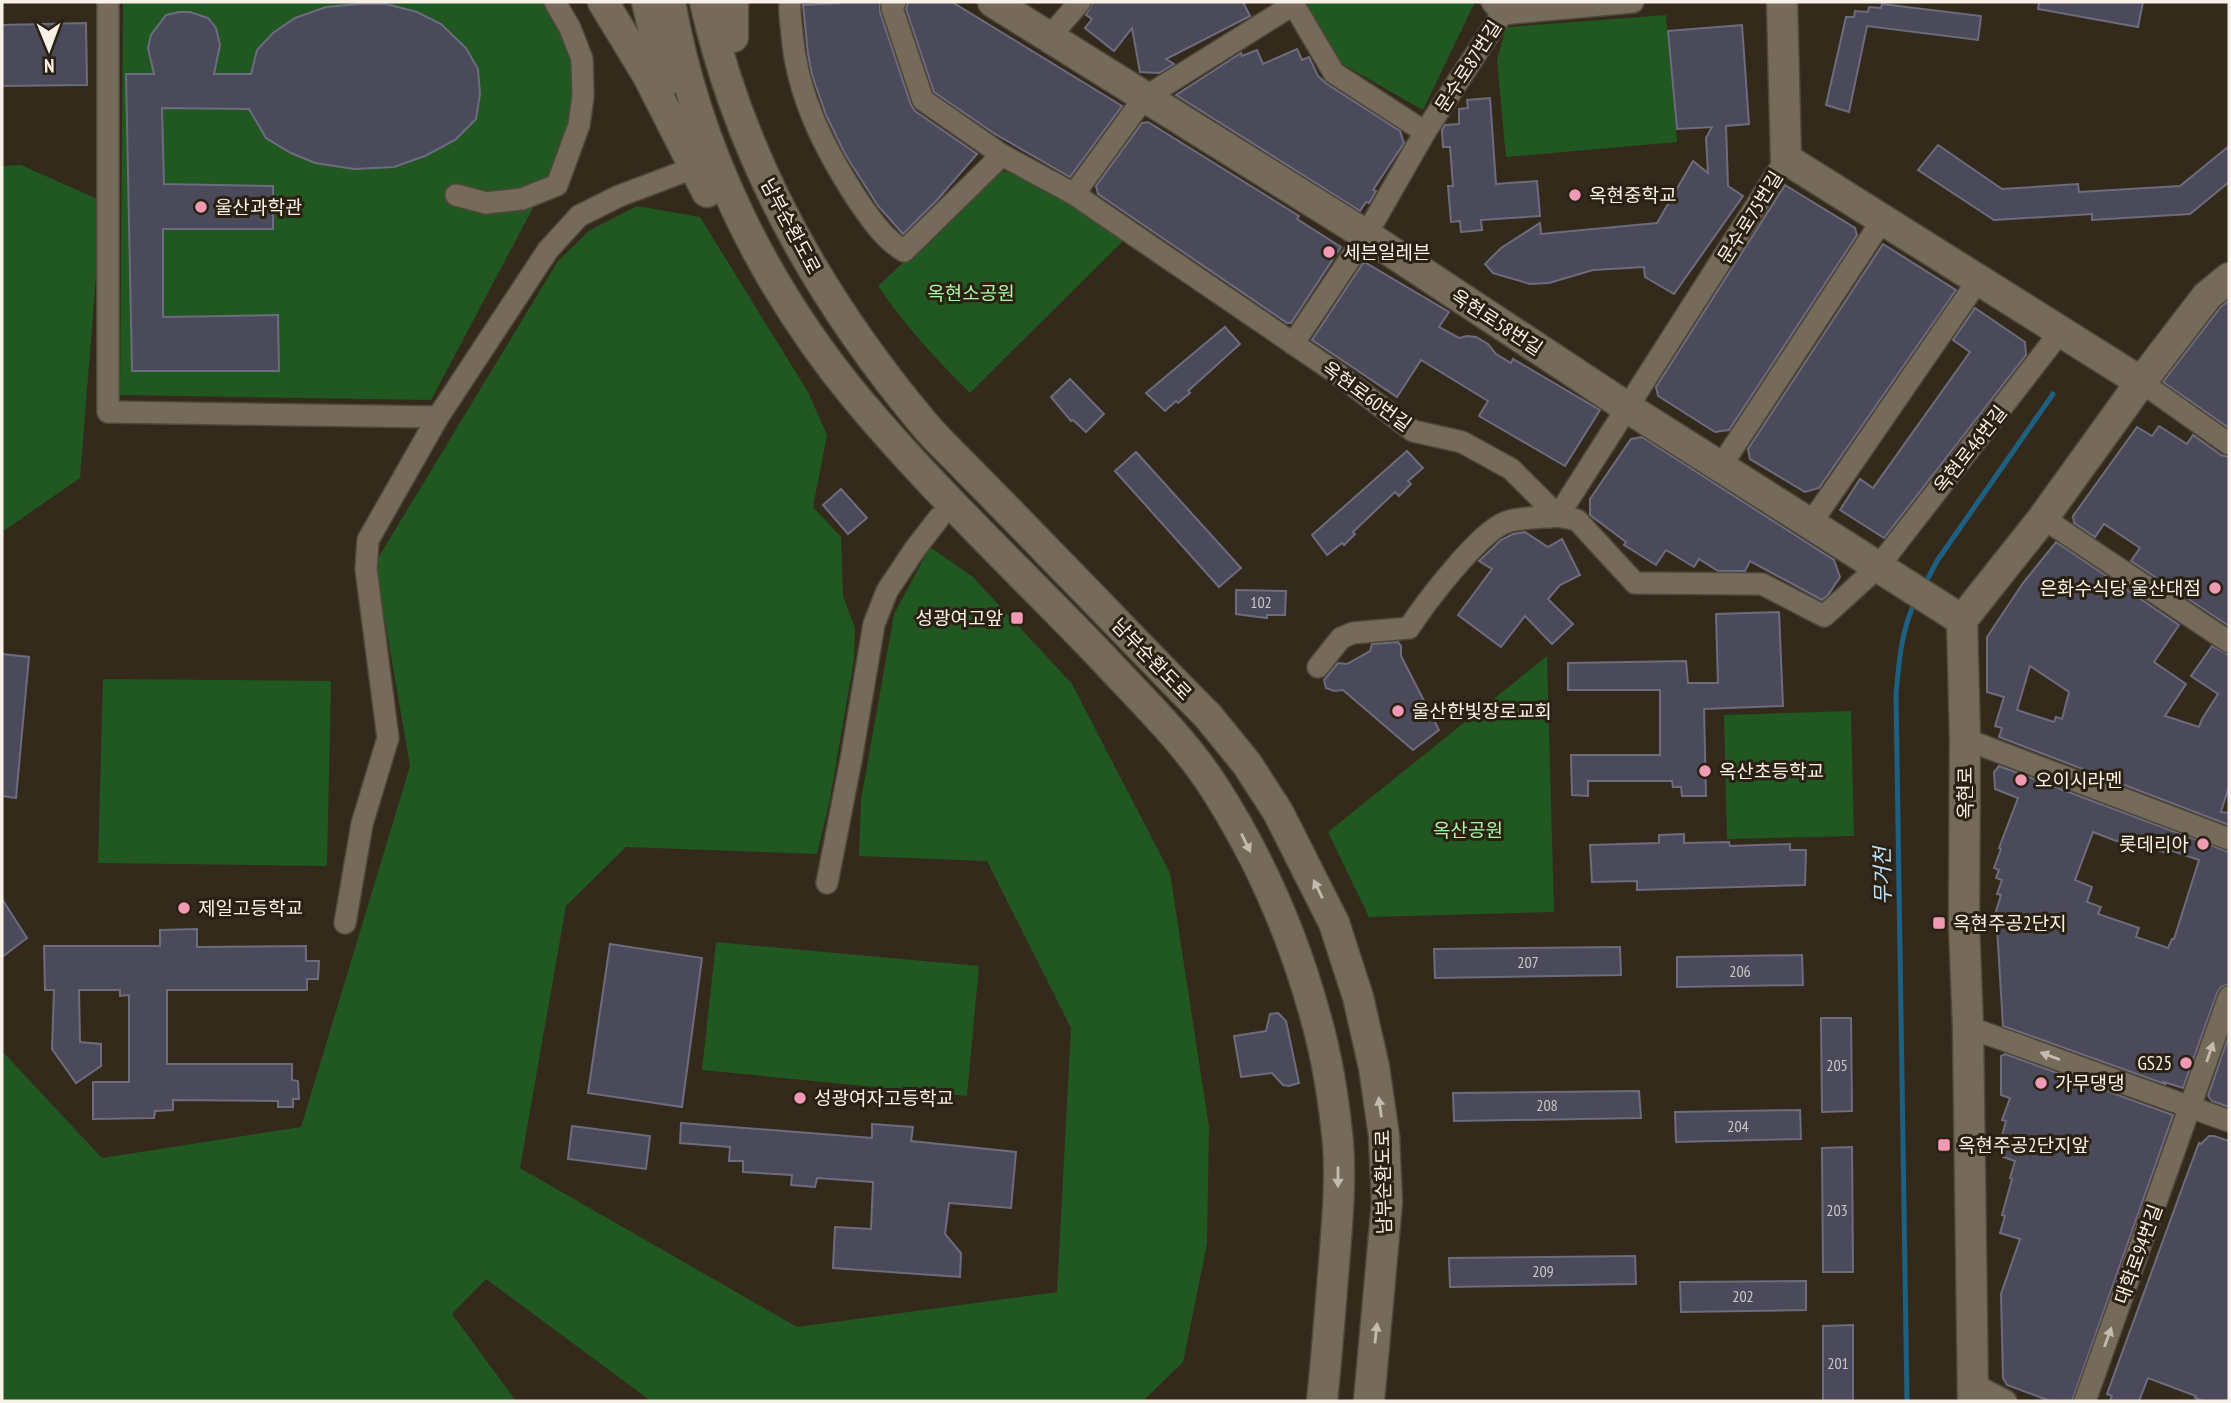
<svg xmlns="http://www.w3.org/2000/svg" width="2231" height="1403" font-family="'PT Sans Narrow','Noto Sans KR',sans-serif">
<rect width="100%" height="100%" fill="#342a1c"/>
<!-- green -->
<g fill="#215720">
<path d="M123 2H545L562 22 577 86 573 127 534 206 431 400 120 395Z"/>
<path d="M1303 2H1475L1423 110 1335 60Z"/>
<path d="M1666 15 1677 142 1506 157 1497 60 1506 27Z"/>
<path d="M21 165 102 201 80 478 2 532V166Z"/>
<path d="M1004 171C1040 177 1093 218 1124 240L970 393C936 359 905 326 878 286L994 177Z"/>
<path d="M637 206 700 217 808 392 827 435 813 507 841 537 843 596 855 628 854 660 829 804 817 854 626 847 566 906 520 1168 797 1327 1057 1292 1071 1028 987 861 859 856 861 800 894 614 930 547 973 577 1072 684 1170 873 1209 1127 1207 1244 1183 1362 1143 1401H651L486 1279 452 1314 516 1401H2V1051L102 1158 301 1127 410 766 375 563 558 261 590 230Z"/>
<path d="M1547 656 1554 912 1369 917 1328 832Z"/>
<path d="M103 679 331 681 327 866 98 863Z"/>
<path d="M1851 711 1854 836 1727 839 1724 715Z"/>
<path d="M716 942 979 966 967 1096 702 1070Z"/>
</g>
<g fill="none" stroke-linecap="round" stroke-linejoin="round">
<!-- stream -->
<g stroke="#1e6081" stroke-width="5">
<path d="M1924 586 1937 561 2053 394"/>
<path d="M1907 1401 1896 694C1899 663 1901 629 1916 600"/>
</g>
</g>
<!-- building -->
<g fill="#4a4a5b" stroke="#6c6c7e" stroke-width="2" fill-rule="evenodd">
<path d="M840 2H880V12L911 105 915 111 977 154 938 199 903 234 878 206 845 154 826 115 812 75 808 54 803 5 840 3Z"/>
<path d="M908 2H952L1122 106 1070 177 995 134 934 92 906 9Z"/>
<path d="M1093 2H1243L1250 16 1166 59 1174 64 1159 73 1140 72 1132 28 1114 51 1085 28 1092 19 1086 15Z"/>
<path d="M2039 2H2143L2138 27 2038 9Z"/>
<path d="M358 4H386L417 12 441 24 466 48 478 69 480 94 476 119 455 140 425 156 394 167 354 169 315 163 291 153 266 138 249 109 162 108 164 184 273 186V229H163V317L278 315 279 371H132L126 74H154L148 48 151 35 166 15 179 12H190L208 18 216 28 220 45 214 74H251L257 50 273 33 295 18 326 7Z"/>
<path d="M1882 4 1981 16 1978 40 1867 26 1849 112 1826 105 1846 17H1854L1855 11 1868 12 1869 7 1881 8Z"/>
<path d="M86 23 87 85 2 86V25Z"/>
<path d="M1742 25 1749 124 1726 126 1728 186 1743 196 1674 294 1645 277 1644 267 1593 270 1549 283 1530 284 1493 273 1485 264 1501 248 1540 223 1541 234 1657 223 1693 161 1708 173 1706 138 1712 127 1677 129 1668 31Z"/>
<path d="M1297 49 1302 60 1309 57 1318 76 1327 84 1400 131 1404 143 1373 190 1376 191 1369 203 1366 202 1360 211 1176 95 1241 53 1242 56 1257 50 1263 64Z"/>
<path d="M1490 98 1496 184 1537 181 1540 216 1481 220 1482 230 1461 232 1460 221 1451 222 1448 186H1453L1450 147H1443L1442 130 1445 125 1459 124V109L1468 108 1467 100Z"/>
<path d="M1148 122 1299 216 1297 219 1341 247 1291 323H1287L1098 194 1096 186 1142 123Z"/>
<path d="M1938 145 2002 189 2078 184 2079 192 2180 186 2229 146V182L2190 214 2092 220V214L1994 220 1918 170Z"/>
<path d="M1785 185 1855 228 1857 235 1729 430 1715 432 1658 396 1656 387Z"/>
<path d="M1883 244 1956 290 1819 488 1805 492 1750 459 1748 449Z"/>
<path d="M1363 263H1366L1449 312 1439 327 1459 338 1467 336 1476 337 1488 344 1496 354 1511 363 1513 359 1600 410 1565 466 1479 416 1488 401 1421 360 1397 397 1312 340Z"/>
<path d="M2229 300V428L2163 382 2220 308Z"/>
<path d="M1975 308 2025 342 2026 355 1884 538 1840 510 1860 479 1873 488 1970 352 1953 340Z"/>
<path d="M1225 327 1240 344 1188 391 1190 393 1178 403 1176 401 1165 411 1146 393Z"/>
<path d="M1070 379 1104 414 1086 432 1073 420 1071 421 1051 397Z"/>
<path d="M2159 426 2187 444 2193 435 2221 455 2229 457V626L2131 561 2140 548 2104 524 2095 537 2074 523 2073 516 2137 427 2152 436Z"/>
<path d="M1642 437 1834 560 1840 577 1828 595 1822 600 1750 561 1745 571H1718L1699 559 1694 567 1666 550 1656 565 1624 545 1626 542 1590 515V499L1631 439Z"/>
<path d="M1407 451 1423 468 1408 481 1411 484 1399 496 1395 492 1353 532 1355 534 1344 545 1342 543 1327 555 1312 535Z"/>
<path d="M1136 452 1241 568 1219 587 1115 471Z"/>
<path d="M841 489 867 518 848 534 823 505Z"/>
<path d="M1525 532 1548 547 1562 539 1580 575 1560 585 1548 599 1573 624 1552 644 1525 616 1501 647 1458 615 1492 569 1479 561 1501 540 1513 534Z"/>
<path d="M2056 542 2179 625 2154 662 2186 684 2165 716 2199 727 2202 719 2218 694 2191 676 2212 646 2229 655V786L2221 812 2229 813V825L1999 737 2002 728 1995 726 2004 697 1987 692V637L2023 583ZM2030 666 2069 692 2062 719 2056 717 2054 722 2017 710Z"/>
<path d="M1236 590 1286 591 1285 615H1267V618L1236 614Z"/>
<path d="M1779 612 1783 706 1704 709 1706 796H1682L1681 787H1673L1672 781H1588V796L1572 795 1571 755H1660V690H1568V663L1686 661 1688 683H1718L1716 614Z"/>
<path d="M1398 642 1401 646V656L1439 730 1413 750 1343 690 1334 691 1326 688 1324 680 1338 663 1347 664 1370 651 1372 644Z"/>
<path d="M2 654 29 657 16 798 2 796Z"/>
<path d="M1999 766 2229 852V984L2221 987 2217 993 2183 1088 2164 1082 2165 1084 2003 1026 1996 911 2001 895 1997 894 2002 880 1996 878 1999 870 1994 868 2001 849 1999 848 2018 798 1995 789 1994 772ZM2093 832 2129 846 2131 841 2166 853 2167 849 2199 860 2174 939H2172L2168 948 2136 937 2139 928 2098 914 2101 907 2087 902 2092 887 2075 880Z"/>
<path d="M1684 834V843L1729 842 1730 846 1790 844V850H1806L1805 885 1637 890V881L1592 882 1590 845 1659 843V835Z"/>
<path d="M2 899 27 938 2 957Z"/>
<path d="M197 929V947L306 946V961H319L318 979H307V990H167V1064H292V1080L298 1081 299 1099H293V1107H278V1101L173 1100V1110L155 1111 154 1118 93 1119V1082H129V995L120 996V990H79L80 1042 101 1044V1066L76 1083 52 1049 54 990H45L44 946H160V930Z"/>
<path d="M610 944 702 958 682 1107 588 1093Z"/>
<path d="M1620 947 1621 975 1435 978 1434 949Z"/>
<path d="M1802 955 1803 985 1677 987V957Z"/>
<path d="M1278 1013 1286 1021 1299 1083 1289 1086 1283 1085 1272 1073 1241 1077 1234 1036 1266 1031 1270 1014Z"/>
<path d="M1821 1018H1851L1852 1111 1822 1112Z"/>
<path d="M2229 1035V1107L2212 1101 2208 1096Z"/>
<path d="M2005 1054 2173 1115 2072 1401H2050L2007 1385 2003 1378 2001 1294 2020 1239 2000 1233 2005 1216 2002 1215 2012 1179 2010 1178 2015 1161 2003 1157 2000 1143 2006 1121 2002 1120 2010 1098 2001 1095V1056Z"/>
<path d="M1639 1091 1641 1118 1454 1121 1453 1093Z"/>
<path d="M1800 1110 1801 1139 1676 1142 1675 1112Z"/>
<path d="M681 1123 872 1138V1124L913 1127 911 1141 1016 1152 1011 1208 949 1203 945 1234 961 1253 960 1277 833 1268 835 1227 871 1229 873 1182 817 1178 815 1187 791 1185 792 1175 743 1172V1161H729L730 1147 680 1143Z"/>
<path d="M572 1126 650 1136 646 1169 568 1159Z"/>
<path d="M2209 1136H2214L2229 1141V1401H2203L2195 1398 2196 1396 2148 1378 2139 1401H2110L2112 1396 2107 1394 2184 1183 2199 1143 2201 1144Z"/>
<path d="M1852 1147 1853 1272H1823L1822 1148Z"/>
<path d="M1635 1256 1636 1284 1450 1287 1449 1258Z"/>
<path d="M1806 1281V1310L1681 1312 1680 1282Z"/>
<path d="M1853 1325V1401H1823V1326Z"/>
</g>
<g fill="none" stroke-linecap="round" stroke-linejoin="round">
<!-- minor casing -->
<g stroke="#51483c" stroke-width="24">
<g id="minor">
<path d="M108 2V412L438 417"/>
<path d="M790 2C789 12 791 23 792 34 797 95 824 148 857 199 870 218 883 238 904 251L1002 155"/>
<path d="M895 2 892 8 923 100 1002 155 1074 194 1335 372 1413 431 1462 442 1511 469 1558 516 1577 520 1635 583 1762 584 1824 616 1878 567 2061 331"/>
<path d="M1292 2 1334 73 1425 132"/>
<path d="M1502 14 1633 2"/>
<path d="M1049 37 1080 2"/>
<path d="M1074 194 1144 98 1294 4"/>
<path d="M456 195 486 203 522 199 557 185 579 125 583 96 582 59 570 28 555 2"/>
<path d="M1293 344 1366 235 1425 132 1502 14 1492 2"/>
<path d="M2141 382 2229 444"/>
<path d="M1721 466 1883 219"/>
<path d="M1558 516 1786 159"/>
<path d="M2043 518 2229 642"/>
<path d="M1811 523 1979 279"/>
<path d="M1318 667 1341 638 1353 633 1409 628C1425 603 1478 534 1504 523 1516 517 1543 518 1558 516"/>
<path d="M1965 739 2229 839"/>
<path d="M827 883 851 760 874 624 887 591 915 549 939 518"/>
<path d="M345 923 362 824 388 738 366 569 368 540 438 417 548 250 579 216 619 196 696 167"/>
<path d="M1968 1027 2229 1121"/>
<path d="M1973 1384 2006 1401"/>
<path d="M2085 1401 2229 997"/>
</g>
</g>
<!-- secondary casing -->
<g stroke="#51483c" stroke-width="33">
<g id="secondary">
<path d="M603 2 648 76 707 192"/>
<path d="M647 2 666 81"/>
<path d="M670 2C696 148 763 286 858 400 934 491 1021 572 1103 658 1141 699 1183 739 1214 787 1259 857 1293 935 1315 1015 1327 1056 1334 1101 1338 1143 1341 1183 1337 1224 1334 1264 1330 1310 1327 1356 1322 1401"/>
<path d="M705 2C741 161 820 300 924 424 938 441 954 455 968 470 997 499 1025 528 1053 557 1105 610 1156 664 1208 716L1247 764 1278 812 1334 923 1358 997 1374 1067 1384 1136 1387 1202 1369 1401"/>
<path d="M993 2 1366 235 1628 408 1962 620"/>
<path d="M1782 2 1786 159 2141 382"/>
<path d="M733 37V2"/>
<path d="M1973 1401 1968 1027 1964 925 1965 739 1962 620 2043 518 2141 382 2207 296 2229 278"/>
</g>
</g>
<!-- minor -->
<use href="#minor" stroke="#766a5a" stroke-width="21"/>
<!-- secondary -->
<use href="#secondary" stroke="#766a5a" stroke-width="30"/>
</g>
<!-- one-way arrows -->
<defs><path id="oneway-solid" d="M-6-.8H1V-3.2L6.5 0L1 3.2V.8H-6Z" transform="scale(1.75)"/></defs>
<g fill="#c4bbaf">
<use href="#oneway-solid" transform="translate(1246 843) rotate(64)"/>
<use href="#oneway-solid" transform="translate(1318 889) rotate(-116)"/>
<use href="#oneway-solid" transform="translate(2210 1052) rotate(-71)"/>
<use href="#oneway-solid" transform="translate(2050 1056) rotate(-160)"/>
<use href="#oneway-solid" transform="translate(1380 1107) rotate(-98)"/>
<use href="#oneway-solid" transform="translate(1338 1177) rotate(90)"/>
<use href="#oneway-solid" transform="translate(1376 1333) rotate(-84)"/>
<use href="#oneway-solid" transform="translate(2108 1337) rotate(-70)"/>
</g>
<!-- markers -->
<g fill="#f09ab6" stroke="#2a2113" stroke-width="2.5">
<circle cx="1575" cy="195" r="7"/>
<circle cx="201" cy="207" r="7"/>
<circle cx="1329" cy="252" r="7"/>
<circle cx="2215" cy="588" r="7"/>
<rect x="1010" y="611" width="14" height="14" rx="3.5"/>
<circle cx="1398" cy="711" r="7"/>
<circle cx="1705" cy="771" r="7"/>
<circle cx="2021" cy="780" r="7"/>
<circle cx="2203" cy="844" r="7"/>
<circle cx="184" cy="908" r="7"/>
<rect x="1932" y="916" width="14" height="14" rx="3.5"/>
<circle cx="2186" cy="1063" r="7"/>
<circle cx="2041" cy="1083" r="7"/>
<circle cx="800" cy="1098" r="7"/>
<rect x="1937" y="1138" width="14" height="14" rx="3.5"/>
</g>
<g text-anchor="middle" stroke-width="6" stroke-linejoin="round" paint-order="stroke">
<!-- number labels -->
<g font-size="16" fill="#ccc7c5">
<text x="1261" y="608">102</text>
<text x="1528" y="968">207</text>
<text x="1740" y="977">206</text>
<text x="1837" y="1071">205</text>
<text x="1547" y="1111">208</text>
<text x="1738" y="1132">204</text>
<text x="1837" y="1216">203</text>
<text x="1543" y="1277">209</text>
<text x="1743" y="1302">202</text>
<text x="1838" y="1369">201</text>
</g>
<!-- street labels -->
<g font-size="19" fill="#f8f1e8" stroke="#2a2113">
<text transform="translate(1468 66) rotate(-57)" y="7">문수로87번길</text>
<text transform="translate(1750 217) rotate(-58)" y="7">문수로75번길</text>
<text transform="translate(791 226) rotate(62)" y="7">남부순환도로</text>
<text transform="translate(1497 322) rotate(33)" y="7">옥현로58번길</text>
<text transform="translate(1367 396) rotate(36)" y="7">옥현로60번길</text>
<text transform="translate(1970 449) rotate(-52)" y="7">옥현로46번길</text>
<text transform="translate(1152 659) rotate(46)" y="7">남부순환도로</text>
<text transform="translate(1965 793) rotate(-90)" y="7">옥현로</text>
<text transform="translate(1383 1182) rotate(-91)" y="7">남부순환도로</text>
<text transform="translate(2138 1254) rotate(-70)" y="7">대학로94번길</text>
</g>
<!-- poi labels -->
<g font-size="19" fill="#f8f1e8" stroke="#2a2113" text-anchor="start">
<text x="1589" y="202">옥현중학교</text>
<text x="215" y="214">울산과학관</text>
<text x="1343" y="259">세븐일레븐</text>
<text x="2201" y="595" text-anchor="end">은화수식당 울산대점</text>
<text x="1003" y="625" text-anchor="end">성광여고앞</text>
<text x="1412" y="718">울산한빛장로교회</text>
<text x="1719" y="778">옥산초등학교</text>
<text x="2035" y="787">오이시라멘</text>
<text x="2189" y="851" text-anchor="end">롯데리아</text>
<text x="198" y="915">제일고등학교</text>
<text x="1953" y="930">옥현주공2단지</text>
<text x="2172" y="1070" text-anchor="end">GS25</text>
<text x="2055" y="1090">가무댕댕</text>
<text x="814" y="1105">성광여자고등학교</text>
<text x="1958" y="1152">옥현주공2단지앞</text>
</g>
<!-- park labels -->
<g font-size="19" fill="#a8f6a3" stroke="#2a2113">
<text x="971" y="300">옥현소공원</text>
<text x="1468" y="837">옥산공원</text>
</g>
<!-- water labels -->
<g font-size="21" font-style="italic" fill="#b9e1fa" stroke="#2a2113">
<text transform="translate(1883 876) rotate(-91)" y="7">무거천</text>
</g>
</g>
<!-- border -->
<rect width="2231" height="1403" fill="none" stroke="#f8f1e8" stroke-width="7"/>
<!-- north arrow -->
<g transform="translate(49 49) rotate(179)" stroke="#2a2113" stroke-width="5" paint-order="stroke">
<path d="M0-5L12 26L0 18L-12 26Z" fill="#f8f1e8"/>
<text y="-10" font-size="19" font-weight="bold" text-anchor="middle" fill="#f8f1e8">N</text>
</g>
</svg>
